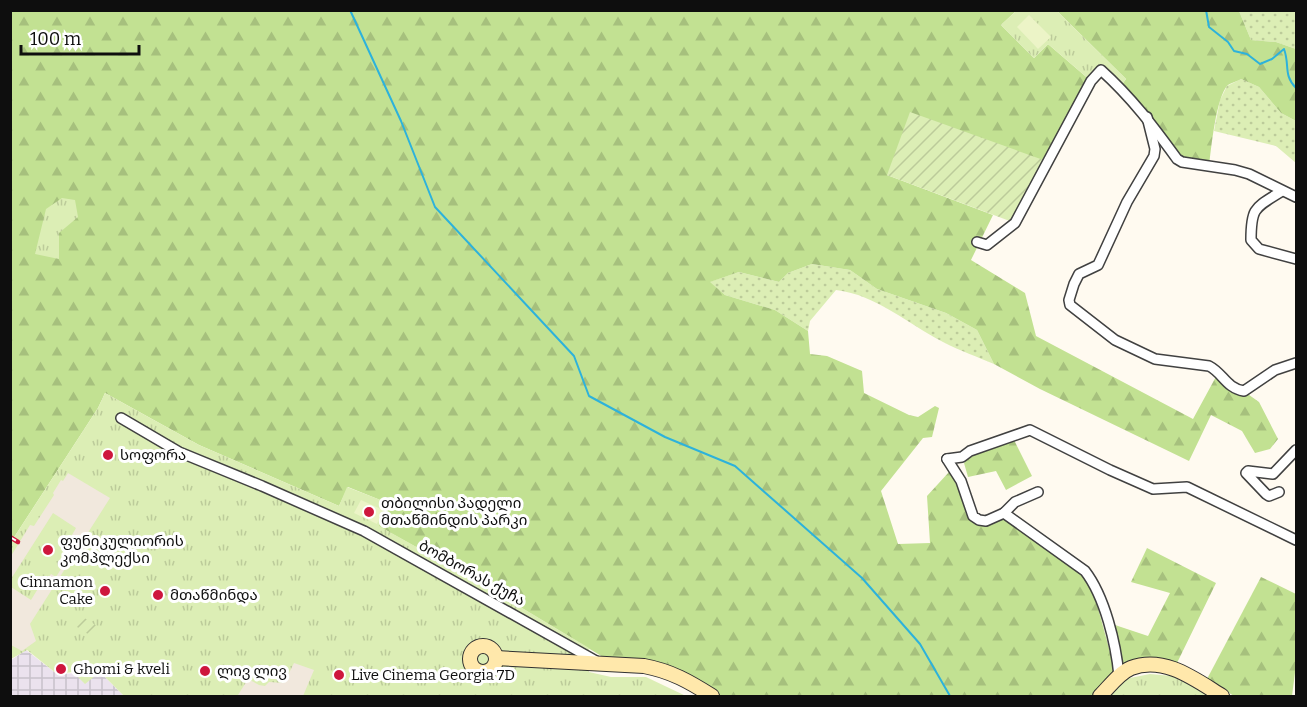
<svg xmlns="http://www.w3.org/2000/svg" width="1307" height="707" font-family="Bitter,'Noto Sans Georgian',serif">
<defs>
<pattern id="industrial-grid" width="8" height="8" patternUnits="userSpaceOnUse" patternTransform="scale(1.5)"><rect width="8" height="8" fill="#ebe2ee"/><path d="M0 4h8M4 0v8" fill="none" stroke="#c8c1cb"/></pattern>
<pattern id="grass-dots" width="8" height="8" patternUnits="userSpaceOnUse" patternTransform="scale(1.5)"><rect width="8" height="8" fill="#dceeb5"/><path d="M2 2h.1M6 6h.1" fill="none" stroke="#bccb9a" stroke-width="1.8" stroke-linecap="round"/></pattern>
<pattern id="forest-firs" width="22" height="20" patternUnits="userSpaceOnUse" patternTransform="scale(1.5)"><rect width="22" height="20" fill="#c2e192"/><path d="M5 1l3.5 6h-7zM16 11l3.5 6h-7z" fill="#a6c07d"/></pattern>
<pattern id="park-tufts" width="24" height="20" patternUnits="userSpaceOnUse" patternTransform="scale(1.5)"><rect width="24" height="20" fill="#dceeb5"/><path d="M3 7l-1-3M5 7V3M7 7l1-3M15 17l-1-3M17 17v-4M19 17l1-3" fill="none" stroke="#bccb9a"/></pattern>
<pattern id="garden-furrows" width="10" height="10" patternUnits="userSpaceOnUse" patternTransform="scale(1.5)"><rect width="10" height="10" fill="#dceeb5"/><path d="M-1 1l2-2M0 10L10 0M9 11l2-2" fill="none" stroke="#bccb9a"/></pattern>
</defs>
<rect width="100%" height="100%" fill="#fffaf0"/>
<!-- industrial -->
<path fill="url(#industrial-grid)" d="M26 650 57 674 100 672 124 696H11V660Z"/>
<!-- grass -->
<g fill="url(#grass-dots)">
<path d="M1239 11H1296V49L1276 42 1251 40Z"/>
<path d="M1241 79 1259 87 1281 113 1296 121V163L1276 146 1214 131 1220 100 1227 86Z"/>
<path d="M812 264 850 270 877 289 946 313 977 330 994 364C978 357 960 351 943 342 908 324 877 295 836 290L810 321 808 331 775 310 725 295 709 282 739 272 779 282 788 273Z"/>
</g>
<!-- forest -->
<g fill="url(#forest-firs)">
<path d="M11 11H1016L1001 25 1034 58 1048 44 1091 81 1049 162 887 175 993 215 971 260 1025 293 1036 336 1193 419 1218 373 1259 402 1278 439 1270 449 1255 453 1242 431 1211 415 1189 461 1040 389 994 364 977 330 946 313 877 289 850 270 812 264 788 273 779 282 739 272 710 282 725 295 775 310 808 331 810 354 827 356 862 371 864 393 909 415 918 417 935 406 939 408 932 437 923 438 881 491 898 544 930 543 927 496 949 472C961 489 963 505 974 523L985 525 1003 517 1084 575 1092 586 1116 674 1093 696H718L620 660 603 657 472 578 378 526 390 504 348 487 339 506 199 445 105 393 98 408 11 542Z"/>
<path d="M1057 11H1239L1251 40 1276 42 1296 49V121L1281 113 1259 87 1241 79C1238 81 1231 83 1228 85 1216 96 1211 150 1209 166L1182 162 1120 87 1126 79Z"/>
<path d="M1014 440 1032 476 1006 490 996 471 968 477 964 463 973 453Z"/>
<path d="M1147 548 1216 583 1177 663 1152 658 1121 665 1112 624 1148 636 1170 593 1131 582Z"/>
<path d="M1261 577 1296 594V665L1292 696H1234L1207 679Z"/>
</g>
<!-- park -->
<g fill="url(#park-tufts)">
<path d="M1016 11H1057L1126 79 1120 87 1101 71 1091 81 1048 44 1034 58 1001 25Z"/>
<path d="M62 198 75 200 78 217 59 233V259L35 254 46 209Z"/>
<path d="M105 393 199 445 339 506 347 487 391 504 379 526 472 578 589 648V672L611 677H646L686 696H124L100 672 85 684 73 672 57 674 27 650 11 659V542L98 408Z"/>
<path d="M1150 674 1172 676 1212 696H1104L1125 679Z"/>
</g>
<!-- garden -->
<g fill="url(#garden-furrows)">
<path d="M910 112 1049 162 1015 223 887 175Z"/>
<path d="M80 615 100 628 94 638 74 625Z"/>
</g>
<!-- pitch -->
<g fill="#ecf4c7">
<path d="M1029 15 1051 37 1038 49 1017 27Z"/>
<path d="M361 500 383 510 377 524 354 513Z"/>
</g>
<!-- plaza -->
<g fill="#f1e8dd">
<path d="M68 473 110 498 30 624 36 641 22 651 11 645V587L31 600 39 587 42 588 51 574 56 577 66 561 62 557 70 544 68 542 76 528 53 513 11 579V556L30 525 34 526 54 495 53 493 61 480 63 481Z"/>
<path d="M294 663 314 670 303 696H241L238 695 248 679 259 685 265 686 269 682 284 683Z"/>
</g>
<g fill="none" stroke-linecap="round" stroke-linejoin="round">
<!-- stream -->
<g stroke="#2db2db" stroke-width="2">
<path d="M350 10 401 121 435 207 574 356 589 396 665 437 735 466 862 578 920 644 950 696"/>
<path d="M1206 10 1209 27 1228 42 1234 51 1247 54 1260 64 1272 59 1284 49C1290 65 1283 75 1296 88"/>
</g>
<!-- street casing -->
<g stroke="#414141" stroke-width="12">
<g id="street">
<path d="M1147 117 1155 149 1154 156 1127 202 1098 265 1079 274 1074 284 1069 300 1070 305 1115 340 1155 359 1209 366C1223 373 1226 388 1244 391L1275 370 1296 363"/>
<path d="M1282 191C1255 208 1251 207 1251 240L1259 249 1296 259"/>
<path d="M977 242 987 245 1015 223 1091 81 1101 70C1132 98 1153 126 1177 159L1182 162 1235 170 1249 174 1296 197"/>
<path d="M121 418 179 452 262 486 364 531 596 661"/>
<path d="M947 459 962 457 970 451 1030 430 1110 470 1153 489 1187 487 1296 540"/>
<path d="M947 459 961 481 973 516 979 520 986 521 1004 513 1015 502 1038 492"/>
<path d="M1279 492 1269 496 1266 494 1246 473 1248 471 1273 474 1296 450"/>
<path d="M1004 513 1085 571C1105 597 1116 644 1119 676"/>
</g>
</g>
<!-- secondary casing -->
<g stroke="#303030" stroke-width="16">
<g id="secondary">
<circle cx="483" cy="659" r="13"/>
<path d="M496 658 644 666C671 671 690 682 712 696"/>
<path d="M1100 696C1109 687 1119 673 1131 668 1164 655 1196 680 1222 696"/>
</g>
</g>
<!-- street -->
<use href="#street" stroke="#fff" stroke-width="9"/>
<!-- secondary -->
<use href="#secondary" stroke="#ffe8ab" stroke-width="14"/>
<!-- rail casing -->
<g stroke="#ce173d" stroke-width="4.5">
<path id="rail" d="M10 537 18 542"/>
</g>
<!-- rail -->
<use href="#rail" stroke="#fff" stroke-width="2" stroke-dasharray="7" stroke-linecap="butt"/>
</g>
<!-- markers -->
<g fill="#ce173d" stroke="#fff" stroke-width="2">
<circle cx="108" cy="455" r="6"/>
<circle cx="369" cy="512" r="6"/>
<circle cx="48" cy="550" r="6"/>
<circle cx="105" cy="591" r="6"/>
<circle cx="158" cy="595" r="6"/>
<circle cx="61" cy="669" r="6"/>
<circle cx="205" cy="671" r="6"/>
<circle cx="339" cy="675" r="6"/>
</g>
<g text-anchor="middle" stroke-width="6" stroke-linejoin="round" paint-order="stroke">
<!-- poi labels -->
<g font-size="15" fill="#0e0e0e" stroke="#fff" text-anchor="start">
<text x="120" y="460">სოფორა</text>
<text x="381" y="508">თბილისი პადელი<tspan x="381" dy="17">მთაწმინდის პარკი</tspan></text>
<text x="60" y="546">ფუნიკულიორის<tspan x="60" dy="17">კომპლექსი</tspan></text>
<text x="93" y="587" text-anchor="end">Cinnamon<tspan x="93" dy="17">Cake</tspan></text>
<text x="170" y="600">მთაწმინდა</text>
<text x="73" y="674">Ghomi &amp; kveli</text>
<text x="217" y="676">ლივ ლივ</text>
<text x="351" y="680">Live Cinema Georgia 7D</text>
</g>
<!-- street labels -->
<g font-size="15" fill="#0e0e0e" stroke="#fff">
<text transform="translate(472 573) rotate(29)" y="5">ბომბორას ქუჩა</text>
</g>
</g>
<!-- border -->
<rect width="1307" height="707" fill="none" stroke="#0e0e0e" stroke-width="24"/>
<!-- scale -->
<path d="M21 45v9h118v-9" fill="none" stroke="#0e0e0e" stroke-width="3"/>
<text x="30" y="45" font-size="18" fill="#0e0e0e" stroke="#ffffff" stroke-width="4.5" paint-order="stroke">100 m</text>
</svg>
